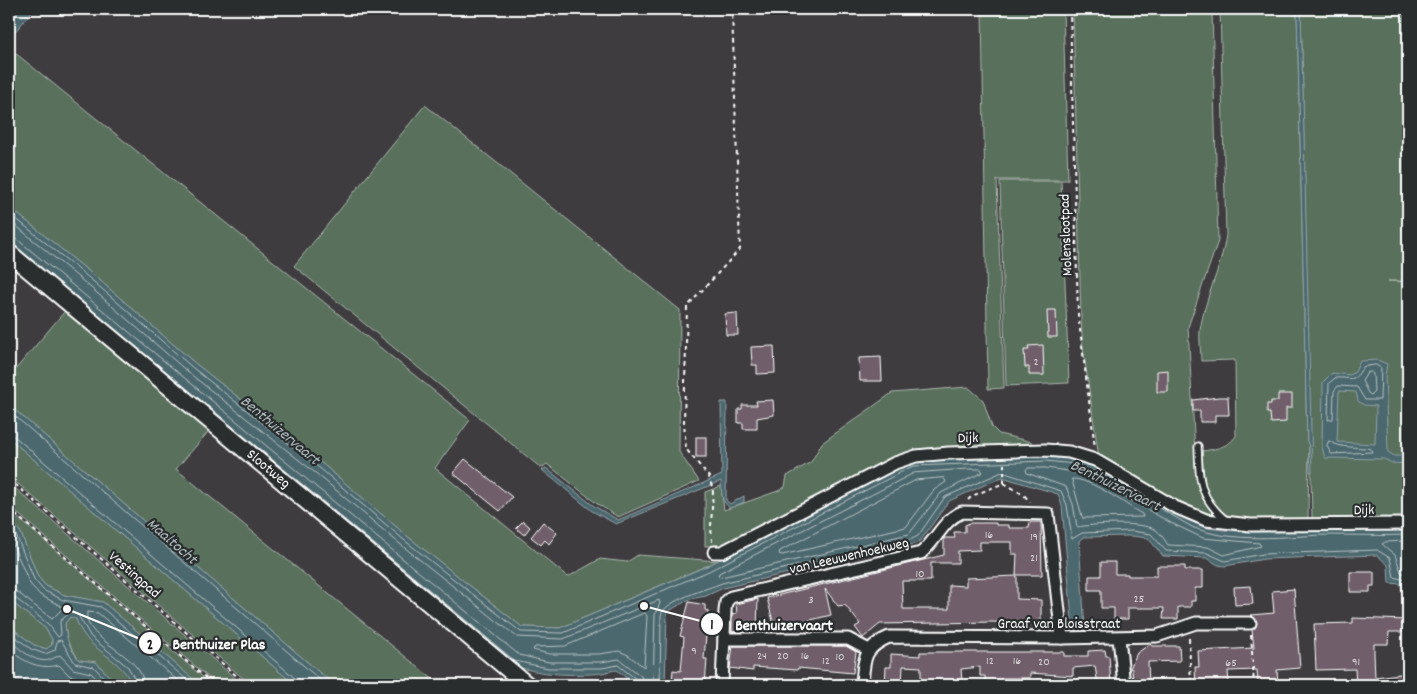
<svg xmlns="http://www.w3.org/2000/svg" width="1417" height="694" font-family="Dekko,sans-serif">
<rect width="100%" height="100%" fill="#3f3c40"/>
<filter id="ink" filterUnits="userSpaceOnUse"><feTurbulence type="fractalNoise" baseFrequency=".02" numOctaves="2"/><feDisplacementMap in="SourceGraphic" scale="10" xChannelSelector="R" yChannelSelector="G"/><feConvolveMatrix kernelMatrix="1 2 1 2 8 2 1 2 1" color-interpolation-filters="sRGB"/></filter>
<g filter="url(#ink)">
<!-- green -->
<g fill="#586f5b" stroke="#acb7ad">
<path d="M982 9H1063L1068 180H997L1004 388 988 389Z"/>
<path d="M1073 9H1212L1218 241 1188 327 1195 452C1209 450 1228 449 1236 436L1235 360 1201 361C1201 351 1199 340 1200 330 1205 297 1222 267 1226 235L1220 9H1297L1307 441 1309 445 1308 520H1250L1198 514 1099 458 1083 348 1081 319Z"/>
<path d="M1301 9H1408V281H1388L1408 282V520L1312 519Z"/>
<path d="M9 48 470 420 435 468 568 577 600 559 627 562 638 555 718 561 560 628 522 627 407 536 325 466 196 364 97 278 9 207Z"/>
<path d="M425 105 680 310 679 452 699 481 618 517 596 503 547 464 541 468 294 266Z"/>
<path d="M1000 181H1061L1069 383 1006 386Z"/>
<path d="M65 311 209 431 176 469 440 685H334L9 405V377Z"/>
<path d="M968 387 983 400 992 427 999 434 1032 442V445L970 446 903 453 727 546H705V492L721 486 724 510 778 491 785 487 787 476 811 462 822 443 892 393Z"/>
<path d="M9 438 295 685H251L9 476Z"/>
<path d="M9 483 243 685H217L9 506Z"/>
<path d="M9 510 212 685H200L103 602 64 595 46 586 38 577 20 531 9 521Z"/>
<path d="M9 600 45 628 52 639V645L47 649 34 645 9 626Z"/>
<path d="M70 617 76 619C85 643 99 648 117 664 125 670 129 678 134 685H117L96 662 79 660 67 640 65 623Z"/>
</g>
<!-- water -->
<g fill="#4b686e" stroke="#93a4a8" fill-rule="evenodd">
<path d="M9 9H34L9 39Z"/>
<path d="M1297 9H1301L1312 472H1310L1309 446 1307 441Z"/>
<path d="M9 207 97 278 196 364 325 466 407 536 522 627 560 628 707 566 911 461 1046 456 1074 459 1105 471 1194 522 1207 528 1224 530 1250 532 1408 530V594H1402L1401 584 1389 583 1388 565 1377 555 1264 559 1225 566 1218 565 1207 558 1163 556 1148 538 1131 536 1083 537 1079 541 1085 629 1073 630 1062 506 1058 494 1002 477 949 501 921 540 915 544 723 588 706 596 690 599 667 612 665 685H635L617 670C611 670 608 672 602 673 576 676 538 675 513 665L9 247Z"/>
<path d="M1377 360 1387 364 1385 376 1388 452 1394 456H1408V464L1392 463 1384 459 1325 458 1322 447 1323 382 1332 373 1350 375 1355 372 1360 361ZM1339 391 1356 392 1358 401 1364 405 1376 406 1375 444 1337 442Z"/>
<path d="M721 402H727L726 500 730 504 744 496V502L730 508C720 501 722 491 721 481L616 524 592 511 542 470 546 468 594 506 618 520 722 475Z"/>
<path d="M9 405 334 685H295L9 438Z"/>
<path d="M9 521 20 531 38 577 46 586 64 595 103 602 200 685H134C129 678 124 670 117 664 99 648 85 644 76 619L70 617 65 623C66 639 69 647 79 660L96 662 117 685H9V626L34 645 46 649 52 645V639L45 628 9 600Z"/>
</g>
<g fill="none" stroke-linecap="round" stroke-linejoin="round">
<!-- shore -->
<g stroke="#b7c3c5" stroke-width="1">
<path d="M9 213 94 282 193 368 322 470 404 540 521 632 563 633 709 571 913 466 1046 461 1074 464 1103 475 1192 527C1233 544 1284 536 1327 535 1354 535 1381 536 1408 535"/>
<path d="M9 220 90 287 189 373 318 475 400 544 517 637 563 639 659 600 660 603 655 615 653 685"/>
<path d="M9 238 18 240 519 655 549 662H601L619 659 641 676 644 685"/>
<path d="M27 256 515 661 548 668H602L618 665 636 679 638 685"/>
<path d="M1376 365 1381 368 1380 400H1365L1357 387 1338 386 1334 391 1333 419 1328 420 1329 383 1335 378C1352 377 1353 384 1363 367Z"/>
<path d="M1371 372 1373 374 1374 392 1371 395 1368 393 1362 381 1367 373Z"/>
<path d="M9 411 326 685"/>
<path d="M9 435 14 436 296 679 298 685"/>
<path d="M1329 441C1341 449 1355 446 1371 449L1372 452 1331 454 1327 446Z"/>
<path d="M1028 468H1046L1083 473 1171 523 1203 538 1259 543 1261 546 1224 555 1208 547 1168 545C1164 539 1159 530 1152 528 1135 522 1095 524 1077 527L1073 504 1066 487 1027 473 1026 470Z"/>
<path d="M968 469H981L983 472 941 493 909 534 721 577 718 576 719 573 914 473Z"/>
<path d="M944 478 946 482 934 490 906 527 782 555 779 554 780 551 916 480Z"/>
<path d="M1072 479C1090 478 1125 504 1142 514L1143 517 1083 518Z"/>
<path d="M9 528 16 535 34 579 43 590 63 600 101 607 193 685"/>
<path d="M9 536 30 584 40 595 61 606 62 609 52 619 17 592 9 590"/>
<path d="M1408 541 1385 542 1382 544 1395 555 1401 572 1408 575"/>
<path d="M9 596 14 597 48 624 58 637 61 635 60 621 71 612 78 615 91 637 128 667 138 685"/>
<path d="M645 613 647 616 644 667 628 655 619 651 599 654H549L533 650 535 647 565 646Z"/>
<path d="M9 632 31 649 45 654 55 650 57 641 61 640 75 663 94 667 111 685"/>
<path d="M9 640C19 648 35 664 49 660 53 659 57 656 60 655L73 669 91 673 103 685"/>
<path d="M9 650C25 662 39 670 59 665L70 676 87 680 93 685"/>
<path d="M144 685C143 653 82 641 87 612L98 613 183 685"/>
<path d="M660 685 661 615C665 600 708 589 722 583L912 539 918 536 945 497 1002 472 1061 491 1067 505 1072 539 1082 533 1132 531 1151 534 1166 551 1207 553 1225 561 1263 554 1377 550 1390 558 1394 577 1405 580 1408 589"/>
</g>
</g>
<!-- building -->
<g fill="#6f5f6a" stroke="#fff">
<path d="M1047 310H1056L1057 337H1048Z"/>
<path d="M737 313 738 335H726L725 314Z"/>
<path d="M1043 345 1044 375H1029V367H1025L1024 350H1029L1028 346Z"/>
<path d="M774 346 775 373 757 374V365H752L751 347Z"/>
<path d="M881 357 882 381H860L859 358Z"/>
<path d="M1168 370V392H1157V371Z"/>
<path d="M1278 394H1292V408H1286V422L1271 423 1270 413H1267V404H1271V401H1278Z"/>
<path d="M1219 397H1228L1229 415H1215V422H1200V411H1193V400Z"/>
<path d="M773 400 774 415 757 418V429H743V423H738V409H742V405H757L756 401Z"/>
<rect x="696" y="437" width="10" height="20"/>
<path d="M465 459 512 497 500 511 453 473Z"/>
<path d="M523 521 530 527 524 535 516 528Z"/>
<path d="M543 522 557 533 549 544 545 540 541 545 531 537Z"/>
<path d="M1030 522H1041L1042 575H1016L1017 554H1012V542H980V550L958 551V563H931V581H902L903 609H949V585L966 586V578L1017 576V599L1041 600V624L991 622 880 624 863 638 855 627 860 624 845 605 838 606 825 589 831 615 790 625 791 621 774 625 767 598 944 555V538H955L954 532H965V525L970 523H996V525H1009V528H1029Z"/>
<path d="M1101 562H1115V574H1128V576H1157V566H1185V570H1203V588H1195V601H1191V607H1178V619H1163L1164 608H1128V619H1114V608H1101V590H1089V576H1101Z"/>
<path d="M1350 572H1374V586H1370V592H1350Z"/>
<path d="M1251 586 1253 604 1235 605 1234 587Z"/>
<path d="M1294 589 1300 668 1277 670 1278 685H1258L1257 670 1228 671 1229 685H1196L1195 667H1199L1198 651 1254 648 1252 630 1257 623 1251 615 1274 613 1272 591Z"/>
<path d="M758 599 757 629 732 632V614L737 613 736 604Z"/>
<path d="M689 602 705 605V610L708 611 704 659H707L705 685H689V682L672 681 673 670 681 671 684 637 680 636Z"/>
<path d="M1353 618 1407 620 1408 632H1389L1388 644H1374V653L1375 677 1408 673V685H1356L1355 669 1316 670 1314 624 1353 623Z"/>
<path d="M1150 644 1152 646H1179L1180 661 1148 662 1149 685H1133L1132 669 1130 668 1137 653Z"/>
<path d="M733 646H846L856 652 853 673 798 668 797 670 753 667V671L730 668Z"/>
<path d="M1105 650 1106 656H1109L1111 685H1098L1095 666 1073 668V676L1030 673V678H1002V682L985 683V676H980V667L961 669 962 682H958V685H921V667L903 666 902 685H885L886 667H891V654L920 656V652H1064V656H1088V651Z"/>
</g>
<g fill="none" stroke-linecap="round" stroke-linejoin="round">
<!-- lane casing -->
<g stroke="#fff" stroke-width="9">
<path id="lane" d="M1198 446C1199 480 1199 498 1227 521"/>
</g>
<!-- street casing -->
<g stroke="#fff" stroke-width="15">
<g id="street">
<path d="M714 552H722L895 463 916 456 949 453 1045 450 1069 452 1095 460 1175 507 1206 520 1251 525 1408 524"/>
<path d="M1119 638 1124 685"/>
<path d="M724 639H848L869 650"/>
<path d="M722 685 725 611 726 602 731 597 921 553C937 540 943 520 962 512L1048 514 1062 638"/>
<path d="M862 685C864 659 863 648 889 637L1062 638 1157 636 1196 623H1250"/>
</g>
</g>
<!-- secondary casing -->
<g stroke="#fff" stroke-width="20">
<path id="secondary" d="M9 253 527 685"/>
</g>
<!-- path -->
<g stroke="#fff" stroke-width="2" stroke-dasharray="4 4" stroke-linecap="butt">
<path d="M1070 9 1078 314 1095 448"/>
<path d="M9 479 247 685"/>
<path d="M1004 483 1024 495 1030 502"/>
<path d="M968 500 972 496 1004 483V464"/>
<path d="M9 509 214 685"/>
<path d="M712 542 711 526 713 490 709 477 686 449 684 422 687 307 740 249 732 9"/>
<path d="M1251 635 1254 685"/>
<path d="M1189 638 1191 685"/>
<path d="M733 684 755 685"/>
</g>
<!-- lane -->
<use href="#lane" stroke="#2a2d2e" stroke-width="5.5"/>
<!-- street -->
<use href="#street" stroke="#2a2d2e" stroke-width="11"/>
<!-- secondary -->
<use href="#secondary" stroke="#2a2d2e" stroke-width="16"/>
</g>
</g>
<g text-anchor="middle" stroke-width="4.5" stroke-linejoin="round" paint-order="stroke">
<!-- number labels -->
<g font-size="12" fill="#dbd7da">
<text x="1036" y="365">2</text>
<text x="989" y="538">16</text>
<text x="1034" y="540">19</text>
<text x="1034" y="561">21</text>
<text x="920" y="577">10</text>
<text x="1139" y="602">25</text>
<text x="811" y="603">3</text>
<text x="694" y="654">9</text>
<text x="762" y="659">24</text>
<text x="783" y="659">20</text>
<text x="805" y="659">16</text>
<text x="840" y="660">10</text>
<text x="826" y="664">12</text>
<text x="990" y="664">12</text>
<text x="1017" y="664">16</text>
<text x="1044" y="665">20</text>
<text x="1356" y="665">91</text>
<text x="1231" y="666">65</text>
</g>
<!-- street labels -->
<g font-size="15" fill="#fff" stroke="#2a2d2e">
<text transform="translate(1065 235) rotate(-92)" y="5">Molenslootpad</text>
<text transform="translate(968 437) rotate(-1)" y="5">Dijk</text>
<text transform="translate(269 468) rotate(40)" y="5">Slootweg</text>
<text transform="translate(1364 509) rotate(-1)" y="5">Dijk</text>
<text transform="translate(849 555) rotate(-13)" y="5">van Leeuwenhoekweg</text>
<text transform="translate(135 574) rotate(41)" y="5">Vestingpad</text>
<text x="1059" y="628">Graaf van Bloisstraat</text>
</g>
<!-- water labels -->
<g font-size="16" font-style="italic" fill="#aebbbe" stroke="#2a2d2e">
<text transform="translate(281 429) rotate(40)" y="6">Benthuizervaart</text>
<text transform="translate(1116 484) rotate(26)" y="6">Benthuizervaart</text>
<text transform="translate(173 540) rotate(41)" y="6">Maaltocht</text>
</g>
</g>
<!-- callouts -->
<path fill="none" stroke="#fff" stroke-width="2" d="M644 606L712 624M67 609L150 643"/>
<g fill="#fff" stroke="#2a2d2e" stroke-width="2">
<circle cx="644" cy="606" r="5"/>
<circle cx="67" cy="609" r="5"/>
<circle cx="712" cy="624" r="12"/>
<circle cx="150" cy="643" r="12"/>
</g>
<g font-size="15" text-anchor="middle" font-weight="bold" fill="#111">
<text x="712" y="629">1</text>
<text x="150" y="649">2</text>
</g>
<g font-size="16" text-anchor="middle" font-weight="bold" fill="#fff" stroke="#2a2d2e" stroke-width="4.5" stroke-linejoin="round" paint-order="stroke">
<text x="784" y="630">Benthuizervaart</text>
<text x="219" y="649">Benthuizer Plas</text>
</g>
<!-- margin -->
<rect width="1417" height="694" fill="none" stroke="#2a2d2e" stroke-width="30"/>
<rect x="15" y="15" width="1387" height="664" fill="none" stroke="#fff" stroke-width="2" filter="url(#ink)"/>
</svg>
